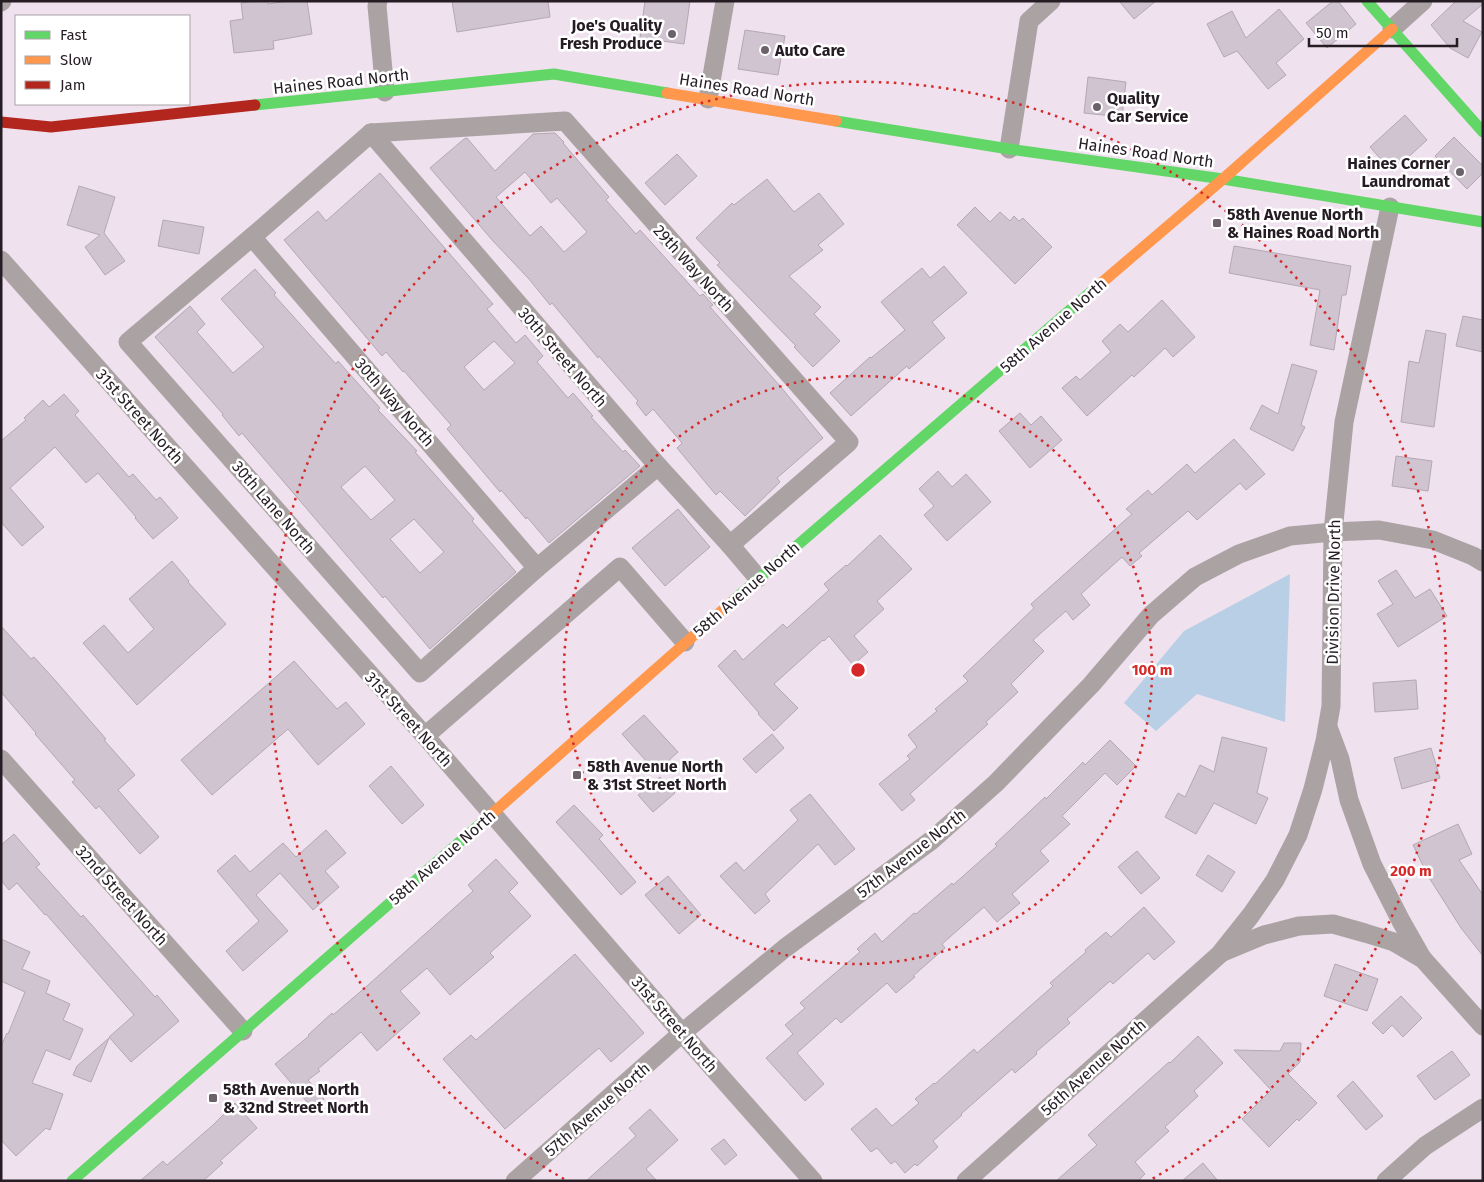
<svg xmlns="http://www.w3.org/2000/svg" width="1484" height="1182" font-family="'Fira Sans',sans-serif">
<rect width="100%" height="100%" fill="#efe1ee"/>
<!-- water -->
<path fill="#b8cfe5" d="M1290 574 1285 722 1197 694 1156 731 1124 703 1184 631Z"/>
<!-- building -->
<g fill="#cfc4cf" stroke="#b4a8b3" fill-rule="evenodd">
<path d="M254 1H268V4L287 1H307L312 34 273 41 274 49 234 53 230 21 243 19 241 3Z"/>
<path d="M452 1H548L550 17 457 32Z"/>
<path d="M645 1H690L684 44 640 38Z"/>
<path d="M1119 1H1156L1134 19Z"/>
<path d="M1333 1H1338L1356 24 1327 48 1306 23Z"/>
<path d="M1456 1H1483V4L1463 21 1482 32 1468 58 1450 48 1431 25Z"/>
<path d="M1279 9 1304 39 1276 63 1286 75 1268 89 1237 51 1224 57 1207 24 1232 11 1246 38Z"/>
<path d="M745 30 785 36 778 75 738 69Z"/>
<path d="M1088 77 1126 82 1122 117 1084 113Z"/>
<path d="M1405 115 1427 140 1392 172 1370 147Z"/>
<path d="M555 133 564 142 563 143 609 197 606 200 636 234 640 230 700 296 703 294 713 305 710 307 780 386 823 438 777 478 780 482 745 516 720 491 716 495 677 448 682 443 653 409 646 416 636 403 638 401 599 356 598 358 552 303 550 305 529 279 493 241 430 168 464 139 467 138 495 171 533 134ZM525 172 551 203 557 198 587 232 564 252 541 226 530 236 496 197Z"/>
<path d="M1454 137 1483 166V173L1467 189 1435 156Z"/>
<path d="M677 154 697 176 665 205 645 183Z"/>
<path d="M380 173 493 304 487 309 516 343 525 335 543 356 537 362 568 398 573 393 593 416 591 417 623 452 625 450 640 466 549 543 527 517 526 519 501 490 500 492 447 429 451 425 404 371 403 372 386 352 382 356 284 240 318 211 326 221ZM494 341 515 363 484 390 464 367Z"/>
<path d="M767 179 794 212 819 193 844 224 818 245 823 250 789 276 821 307 814 314 840 341 813 367 794 347 796 346 717 265 720 263 696 238 732 203 734 205Z"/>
<path d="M79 186 115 197 104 233 125 261 105 275 85 247 100 235 67 225Z"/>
<path d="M975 207 990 222 1000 212 1010 221 1014 216 1019 221 1023 218 1052 247 1015 284 957 225Z"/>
<path d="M163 220 204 227 199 254 158 246Z"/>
<path d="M1234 246 1351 266 1346 295H1342L1334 350 1310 345 1320 290 1229 273Z"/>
<path d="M944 266 967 293 932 322 945 338 909 369 907 366 851 416 830 393 870 357 871 358 905 330 881 302 922 268 930 278Z"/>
<path d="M255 269 276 293 274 295 336 364 338 361 380 408 378 410 417 451 415 452 474 519 472 521 516 572 430 649 385 596 383 598 242 433 239 436 222 415 223 414 155 337 190 306 205 324 197 332 233 373 264 347 221 299ZM365 466 395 500 371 520 341 487ZM414 519 444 552 420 573 390 539Z"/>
<path d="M1162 300 1195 337 1173 357 1165 348 1134 377 1132 375 1087 416 1062 388 1076 376 1080 380 1111 352 1102 341 1120 324 1128 332Z"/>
<path d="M1463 316 1483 320V352L1456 346Z"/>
<path d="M1426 330 1446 334 1434 427 1401 422 1409 361 1419 363Z"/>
<path d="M1292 364 1317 371 1301 425 1305 427 1293 451 1250 429 1262 405 1278 414Z"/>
<path d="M64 394 79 411 75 415 129 477 133 474 156 500 160 497 178 518 153 539 135 518 136 517 98 473 86 483 55 447 10 488 44 527 22 546 1 522V441L26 420 24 418 43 400 49 407Z"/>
<path d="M1020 413 1031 425 1041 416 1062 440 1030 468 999 431Z"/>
<path d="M1234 439 1265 474 1246 490 1240 483 1197 520 1188 511 1139 553 1142 556 1130 566 1122 557 1081 594 1090 605 1073 620 1066 611 1033 640 1044 651 1011 684 1018 692 986 722 988 724 910 794 915 800 902 811 879 784 910 759 907 756 917 747 908 735 937 711 935 709 968 681 963 676 1034 608 1031 604 1132 514 1126 509 1148 490 1152 495 1187 464 1195 473Z"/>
<path d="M1396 456 1432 461 1428 491 1392 486Z"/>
<path d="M938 471 952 487 966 474 991 502 947 541 924 515 934 506 919 489Z"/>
<path d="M678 509 710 547 665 586 632 548Z"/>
<path d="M880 535 912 569 877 601 884 609 854 636 868 652 853 665 829 636 824 641 823 640 774 684 798 708 774 731 758 714 759 713 718 666 735 650 743 660 783 624 787 628 829 590 824 584 846 565 847 566Z"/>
<path d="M172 561 189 581 188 582 226 624 137 705 83 643 104 625 128 653 154 629 129 599Z"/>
<path d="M1396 570 1415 598 1430 589 1447 616 1398 647 1377 614 1393 604 1378 581Z"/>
<path d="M1 626 31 659 34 657 54 679 106 739 104 740 135 775 118 790 159 837 140 854 99 806 96 809 72 782 75 780 35 734 36 733 1 692Z"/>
<path d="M294 661 337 709 346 702 365 724 318 765 288 729 212 795 181 760Z"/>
<path d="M1416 680 1418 709 1375 712 1373 683Z"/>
<path d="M644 715 678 752 656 772 622 734Z"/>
<path d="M772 734 784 748 756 773 743 759Z"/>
<path d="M1222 737 1267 748 1257 793 1268 798 1256 824 1214 803 1196 834 1165 817 1178 793 1185 797 1200 765 1214 772Z"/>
<path d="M1110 740 1136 766 1117 785 1105 773 1062 816 1070 824 1040 851 1049 861 1012 894 1020 903 997 922 984 907 942 944 945 948 913 976 915 977 896 993 887 983 841 1023 836 1018 797 1053 824 1084 805 1101 766 1058 793 1034 785 1025 805 1008 800 1003 860 952 857 949 875 933 882 942 914 913 916 914 952 883 953 885 997 846 995 844 1045 797 1046 799 1083 762 1085 765Z"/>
<path d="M1431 748 1440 778 1402 789 1394 758Z"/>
<path d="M391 766 424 805 402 824 369 786Z"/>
<path d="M660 777 675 793 653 812 638 795Z"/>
<path d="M810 794 855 849 835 865 818 844 765 894 770 901 755 914 720 876 736 862 744 871 798 820 790 810Z"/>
<path d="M574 805 603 835 599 839 636 882 621 895 603 874 556 822Z"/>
<path d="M1458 824 1472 854 1459 860 1483 895V956L1461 928 1428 876 1413 845Z"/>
<path d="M326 830 346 853 325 871 339 887 313 910 280 873 256 895 288 931 243 971 226 951 259 921 217 871 235 855 250 872 283 843 296 857Z"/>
<path d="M14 834 40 864 36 867 81 917 83 915 155 997 157 995 179 1021 131 1062 109 1037 134 1015 46 914 45 915 17 883 9 890 1 880V845Z"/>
<path d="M1137 851 1160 878 1141 894 1118 867Z"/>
<path d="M1208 855 1235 872 1222 892 1196 875Z"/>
<path d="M496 859 518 883 509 892 531 916 490 953 494 957 450 995 427 968 400 991 420 1013 377 1051 361 1032 318 1069 320 1071 308 1080 324 1099 313 1109 275 1064 309 1036 308 1035 332 1013 333 1015 367 986 473 891 468 885Z"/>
<path d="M668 876 701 915 679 934 645 895Z"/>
<path d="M1144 907 1175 942 1154 960 1148 953 1113 984 1110 981 1067 1019 1070 1023 1036 1052 1037 1054 1015 1073 1012 1069 961 1114 962 1115 933 1141 938 1147 917 1166 915 1164 905 1173 895 1161 891 1164 877 1148 871 1152 851 1129 876 1108 892 1126 919 1103 915 1099 934 1083 935 1084 974 1049 977 1053 1053 986 1050 983 1086 952 1085 950 1106 932 1111 937Z"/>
<path d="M1 939 30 952 22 969 50 981 46 993 70 1004 63 1020 83 1029 70 1060 46 1050 32 1083 63 1094 50 1130 46 1128 16 1156 1 1140V1046L7 1033 8 1034 25 992 1 981Z"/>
<path d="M575 954 644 1033 611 1062 599 1048 505 1129 443 1059 471 1035 476 1040Z"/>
<path d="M1335 964 1378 979 1367 1011 1324 996Z"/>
<path d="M1401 996 1422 1018 1403 1037 1392 1025 1383 1034 1372 1023Z"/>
<path d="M1198 1036 1223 1063 1194 1091 1198 1096 1165 1127 1169 1131 1135 1162 1145 1174 1138 1181H1056L1097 1145 1088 1135 1169 1062 1170 1063Z"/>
<path d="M109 1038 91 1082 73 1075 77 1066Z"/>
<path d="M1284 1043H1301L1300 1062 1288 1074 1317 1103 1299 1121 1297 1119 1269 1147 1242 1119 1271 1090 1234 1050 1280 1051Z"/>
<path d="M1452 1051 1470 1075 1435 1100 1417 1076Z"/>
<path d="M1353 1081 1383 1116 1366 1130 1337 1096Z"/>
<path d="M235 1103 257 1128 220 1161 223 1163 203 1181H140L163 1161 167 1165 213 1125Z"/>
<path d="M650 1109 678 1140 646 1169 657 1181H586L636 1136 629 1128Z"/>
<path d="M724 1139 737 1155 725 1165 711 1149Z"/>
<path d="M1203 1163 1218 1181H1182Z"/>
</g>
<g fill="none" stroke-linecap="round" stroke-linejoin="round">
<!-- street -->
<g stroke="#aba3a3" stroke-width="19">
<path d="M378 1 377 6 385 92"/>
<path d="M1 2 2 1"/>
<path d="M1392 29 1423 1"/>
<path d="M708 99 725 1"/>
<path d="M371 133 252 237 128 342 420 673 537 568 658 466"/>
<path d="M371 133 565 121 849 442 730 545"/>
<path d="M371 133 658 466 730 545 758 578"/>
<path d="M1009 149 1029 21 1051 1"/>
<path d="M252 237 537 568"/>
<path d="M1 260 425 736 682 1033 813 1181"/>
<path d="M1328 727 1340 759 1349 800 1372 864 1401 921 1422 958"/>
<path d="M425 736 620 567 685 642"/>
<path d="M1 759 243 1031"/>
<path d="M1223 952 1264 935 1299 926 1333 924 1365 933 1394 942 1423 959 1483 1026"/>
<path d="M515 1181 682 1033 785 948 932 840 996 783 1091 685 1151 615 1195 577 1239 554 1290 536 1333 532 1379 530 1433 540 1473 556 1483 562"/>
<path d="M966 1181 1220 954 1251 915 1275 880 1298 835 1313 789 1325 741 1331 706 1333 532 1344 422 1390 207"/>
<path d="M1386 1181 1425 1146 1483 1108"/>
</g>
<!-- fast -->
<g stroke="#63d668" stroke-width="11">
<path d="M1367 1 1483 132"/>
<path d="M255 105 554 74 667 93"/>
<path d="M836 121 1009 149 1223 179 1483 222"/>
<path d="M734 600 1099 285"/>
<path d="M72 1181 486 819"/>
</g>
<!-- slow -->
<g stroke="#ff974d" stroke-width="11">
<path d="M667 93 836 121"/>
<path d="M1099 285 1223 179 1392 29"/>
<path d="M486 819 734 600"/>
</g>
<!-- jam -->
<path stroke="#b3261e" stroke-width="11" d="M1 122 51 127 255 105"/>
</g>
<!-- distance rings -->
<g fill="none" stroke="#d62828" stroke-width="2.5" stroke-dasharray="2.5 5">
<circle cx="858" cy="670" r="294"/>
<path d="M564 1179A588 588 0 1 1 1152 1179"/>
</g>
<!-- markers -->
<g fill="#6c616b" stroke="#fff" stroke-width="2">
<circle cx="672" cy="34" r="5"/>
<circle cx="765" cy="50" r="5"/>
<circle cx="1097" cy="107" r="5"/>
<circle cx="1460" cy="172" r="5"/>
<rect x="1212" y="218" width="10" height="10" rx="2.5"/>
<rect x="572" y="770" width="10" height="10" rx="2.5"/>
<rect x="208" y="1093" width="10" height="10" rx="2.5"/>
</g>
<g text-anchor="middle" stroke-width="5" stroke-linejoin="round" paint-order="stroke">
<!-- poi labels -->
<g font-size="16" font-weight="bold" fill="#251c24" stroke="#fff" text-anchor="start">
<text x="662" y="31" text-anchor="end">Joe's Quality<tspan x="662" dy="18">Fresh Produce</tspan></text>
<text x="775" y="56">Auto Care</text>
<text x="1107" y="104">Quality<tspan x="1107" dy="18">Car Service</tspan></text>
<text x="1450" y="169" text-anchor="end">Haines Corner<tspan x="1450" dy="18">Laundromat</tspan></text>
<text x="1227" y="220">58th Avenue North<tspan x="1227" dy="18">&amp; Haines Road North</tspan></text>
<text x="587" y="772">58th Avenue North<tspan x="587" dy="18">&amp; 31st Street North</tspan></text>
<text x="223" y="1095">58th Avenue North<tspan x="223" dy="18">&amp; 32nd Street North</tspan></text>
</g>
<!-- street labels -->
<g font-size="16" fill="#251c24" stroke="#fff">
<text transform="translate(341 81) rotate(-6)" y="6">Haines Road North</text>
<text transform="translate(747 89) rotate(9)" y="6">Haines Road North</text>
<text transform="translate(1146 152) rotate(8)" y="6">Haines Road North</text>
<text transform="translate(694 268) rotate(48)" y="6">29th Way North</text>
<text transform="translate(1053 325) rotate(-41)" y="6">58th Avenue North</text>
<text transform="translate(563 357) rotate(49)" y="6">30th Street North</text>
<text transform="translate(395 402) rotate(49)" y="6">30th Way North</text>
<text transform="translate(140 416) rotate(48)" y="6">31st Street North</text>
<text transform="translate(274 507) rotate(49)" y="6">30th Lane North</text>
<text transform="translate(746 589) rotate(-41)" y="6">58th Avenue North</text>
<text transform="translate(1333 592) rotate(-89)" y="6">Division Drive North</text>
<text transform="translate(409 719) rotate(48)" y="6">31st Street North</text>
<text transform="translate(911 853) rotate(-38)" y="6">57th Avenue North</text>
<text transform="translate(442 857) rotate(-41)" y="6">58th Avenue North</text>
<text transform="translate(122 895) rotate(48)" y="6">32nd Street North</text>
<text transform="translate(675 1024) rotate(49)" y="6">31st Street North</text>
<text transform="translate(1093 1067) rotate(-42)" y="6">56th Avenue North</text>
<text transform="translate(597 1109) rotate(-41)" y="6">57th Avenue North</text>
</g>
</g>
<circle cx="858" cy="670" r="8" fill="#d62828" stroke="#fff" stroke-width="2.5"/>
<g font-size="15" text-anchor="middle" font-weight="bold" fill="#d62828" stroke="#fff" stroke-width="5" stroke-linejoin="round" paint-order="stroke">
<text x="1152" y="675">100 m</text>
<text x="1411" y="876">200 m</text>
</g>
<!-- border -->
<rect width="1484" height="1182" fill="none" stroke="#251c24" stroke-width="5"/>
<!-- legend -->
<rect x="15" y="15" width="175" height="90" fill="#ffffff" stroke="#a8a4a7"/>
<rect x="25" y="31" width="25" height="8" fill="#63d668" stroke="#a8a4a7"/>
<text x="60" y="40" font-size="15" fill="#251c24">Fast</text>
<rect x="25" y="56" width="25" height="8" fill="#ff974d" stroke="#a8a4a7"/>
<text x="60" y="65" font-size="15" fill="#251c24">Slow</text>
<rect x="25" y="81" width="25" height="8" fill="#b3261e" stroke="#a8a4a7"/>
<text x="60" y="90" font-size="15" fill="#251c24">Jam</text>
<!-- scale -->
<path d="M1309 38v8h148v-8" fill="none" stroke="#251c24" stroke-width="2.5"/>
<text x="1316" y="38" font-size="15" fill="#251c24" stroke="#ffffff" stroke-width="4" paint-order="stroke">50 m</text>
</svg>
